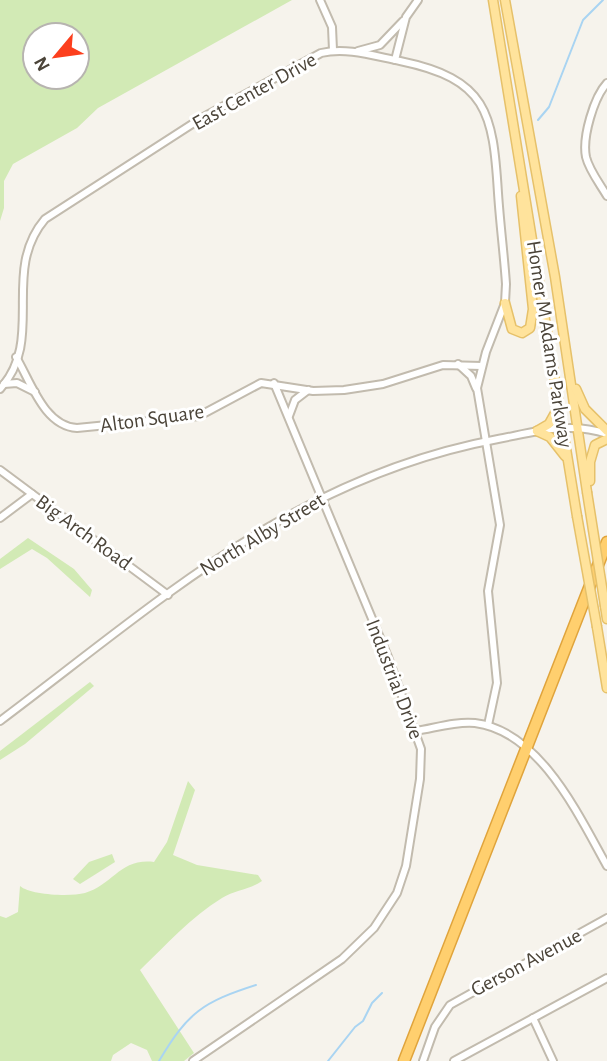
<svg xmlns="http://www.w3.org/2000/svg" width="607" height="1061" font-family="'Alegreya Sans',sans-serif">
<rect width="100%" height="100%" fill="#f6f3ec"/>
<!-- green -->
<g fill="#d2eab5" fill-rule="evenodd">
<path d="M0 0H292L98 108 77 128 13 164 4 181V208L0 221ZM35 35H77V77H35Z"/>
<path d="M28 538 74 569 92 590 90 597 47 558 32 549 0 569V559Z"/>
<path d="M90 682 94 686 25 744 0 760V751Z"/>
<path d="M188 781 195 790 173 855 197 865 258 875 262 881C249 890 235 890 222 898 191 917 166 945 140 970L194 1053 184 1061H152L147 1050 131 1043 113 1055 111 1061H0V916L6 918 18 912 20 886C30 895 70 897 85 893 113 885 120 858 154 862L167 842Z"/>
<path d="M112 854 115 862 80 884 73 879 89 862Z"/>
</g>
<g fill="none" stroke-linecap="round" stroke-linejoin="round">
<!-- stream -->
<g stroke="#a9d4f2" stroke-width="2">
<path d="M538 120 549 107 583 20 603 0"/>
<path d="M159 1061C188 1012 203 1002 256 985"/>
<path d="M328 1061 355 1027 363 1021 372 1003 382 993"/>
</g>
<!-- minor casing -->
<g stroke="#c2bbae" stroke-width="10">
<g id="minor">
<path d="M320 0 332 27 333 50"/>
<path d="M358 51 380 45 403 21"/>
<path d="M395 60 406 17 418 0"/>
<path d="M607 83C594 97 582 137 586 157 589 170 600 184 607 196"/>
<path d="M16 357C31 382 44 426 77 428L199 416 261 383 313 391 344 390 383 384 443 365 482 366"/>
<path d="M458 364 471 376 476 388"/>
<path d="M4 384 17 383 35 392"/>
<path d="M0 389C46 339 0 272 45 219L200 119 321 53C347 47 374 56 400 61 487 79 493 112 498 193 500 224 504 254 506 284L505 303 486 352 477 388 500 525 488 591 497 683 488 725"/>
<path d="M289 416 295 400 308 390"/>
<path d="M0 470 168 595"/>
<path d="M0 518 32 494"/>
<path d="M0 721C160 601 294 477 498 439 535 432 570 421 607 434"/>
<path d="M416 731C435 728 456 721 475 723 540 731 579 816 607 866"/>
<path d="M533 1018 553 1061"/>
<path d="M193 1061 342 959 374 928 397 893 406 866 420 779 421 749 388 657 274 383"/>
<path d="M423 1061 435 1027 450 1005 607 918"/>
<path d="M454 1061 607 978"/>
</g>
</g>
<!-- major casing -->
<g stroke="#e6c16a" stroke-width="11">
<g id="major">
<path d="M493 0 577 516"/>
<path d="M505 0 555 277 587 492"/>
<path d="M505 303 512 329 522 333 530 328 533 309 521 196"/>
<path d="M576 389 585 409 607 431"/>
<path d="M537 431 550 437 565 456"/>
<path d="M537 431 549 424 559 406"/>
<path d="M590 481V462L595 445 607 439"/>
<path d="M605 606 607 619"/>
<path d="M597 627 607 688"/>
</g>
</g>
<!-- highway casing -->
<g stroke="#e0a43c" stroke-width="13">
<path id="highway" d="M404 1061 607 542"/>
</g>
<!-- minor -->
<use href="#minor" stroke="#fff" stroke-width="6"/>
<!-- major -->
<use href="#major" stroke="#ffe39c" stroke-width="8"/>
<!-- highway -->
<use href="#highway" stroke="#ffcf6e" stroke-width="10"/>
<!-- major-bridge casing -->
<g stroke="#e6c16a" stroke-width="11" stroke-linecap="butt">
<g id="major-bridge">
<path d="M587 492 605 606"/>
<path d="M577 516 597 627"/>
</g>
</g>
<!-- major-bridge -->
<use href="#major-bridge" stroke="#ffe39c" stroke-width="8"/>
</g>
<g text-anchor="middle" stroke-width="6" stroke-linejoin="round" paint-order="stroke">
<!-- street labels -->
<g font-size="21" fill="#4b4439" stroke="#fff">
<text transform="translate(254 91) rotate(-29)" y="7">East Center Drive</text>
<text transform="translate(550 344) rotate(81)" y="7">Homer M Adams Parkway</text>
<text transform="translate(152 418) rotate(-8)" y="7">Alton Square</text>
<text transform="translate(84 532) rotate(36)" y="7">Big Arch Road</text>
<text transform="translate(262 534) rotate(-31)" y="7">North Alby Street</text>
<text transform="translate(395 679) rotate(69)" y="7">Industrial Drive</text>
<text transform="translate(526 962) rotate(-28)" y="7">Gerson Avenue</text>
</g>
</g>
<!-- north arrow -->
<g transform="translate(56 56) rotate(241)"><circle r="33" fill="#ffffff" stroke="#b7b4b0" stroke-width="2"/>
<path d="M0-5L12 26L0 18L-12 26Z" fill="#fc3f1d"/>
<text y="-10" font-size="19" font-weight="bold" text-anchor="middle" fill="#4b4439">N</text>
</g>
</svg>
